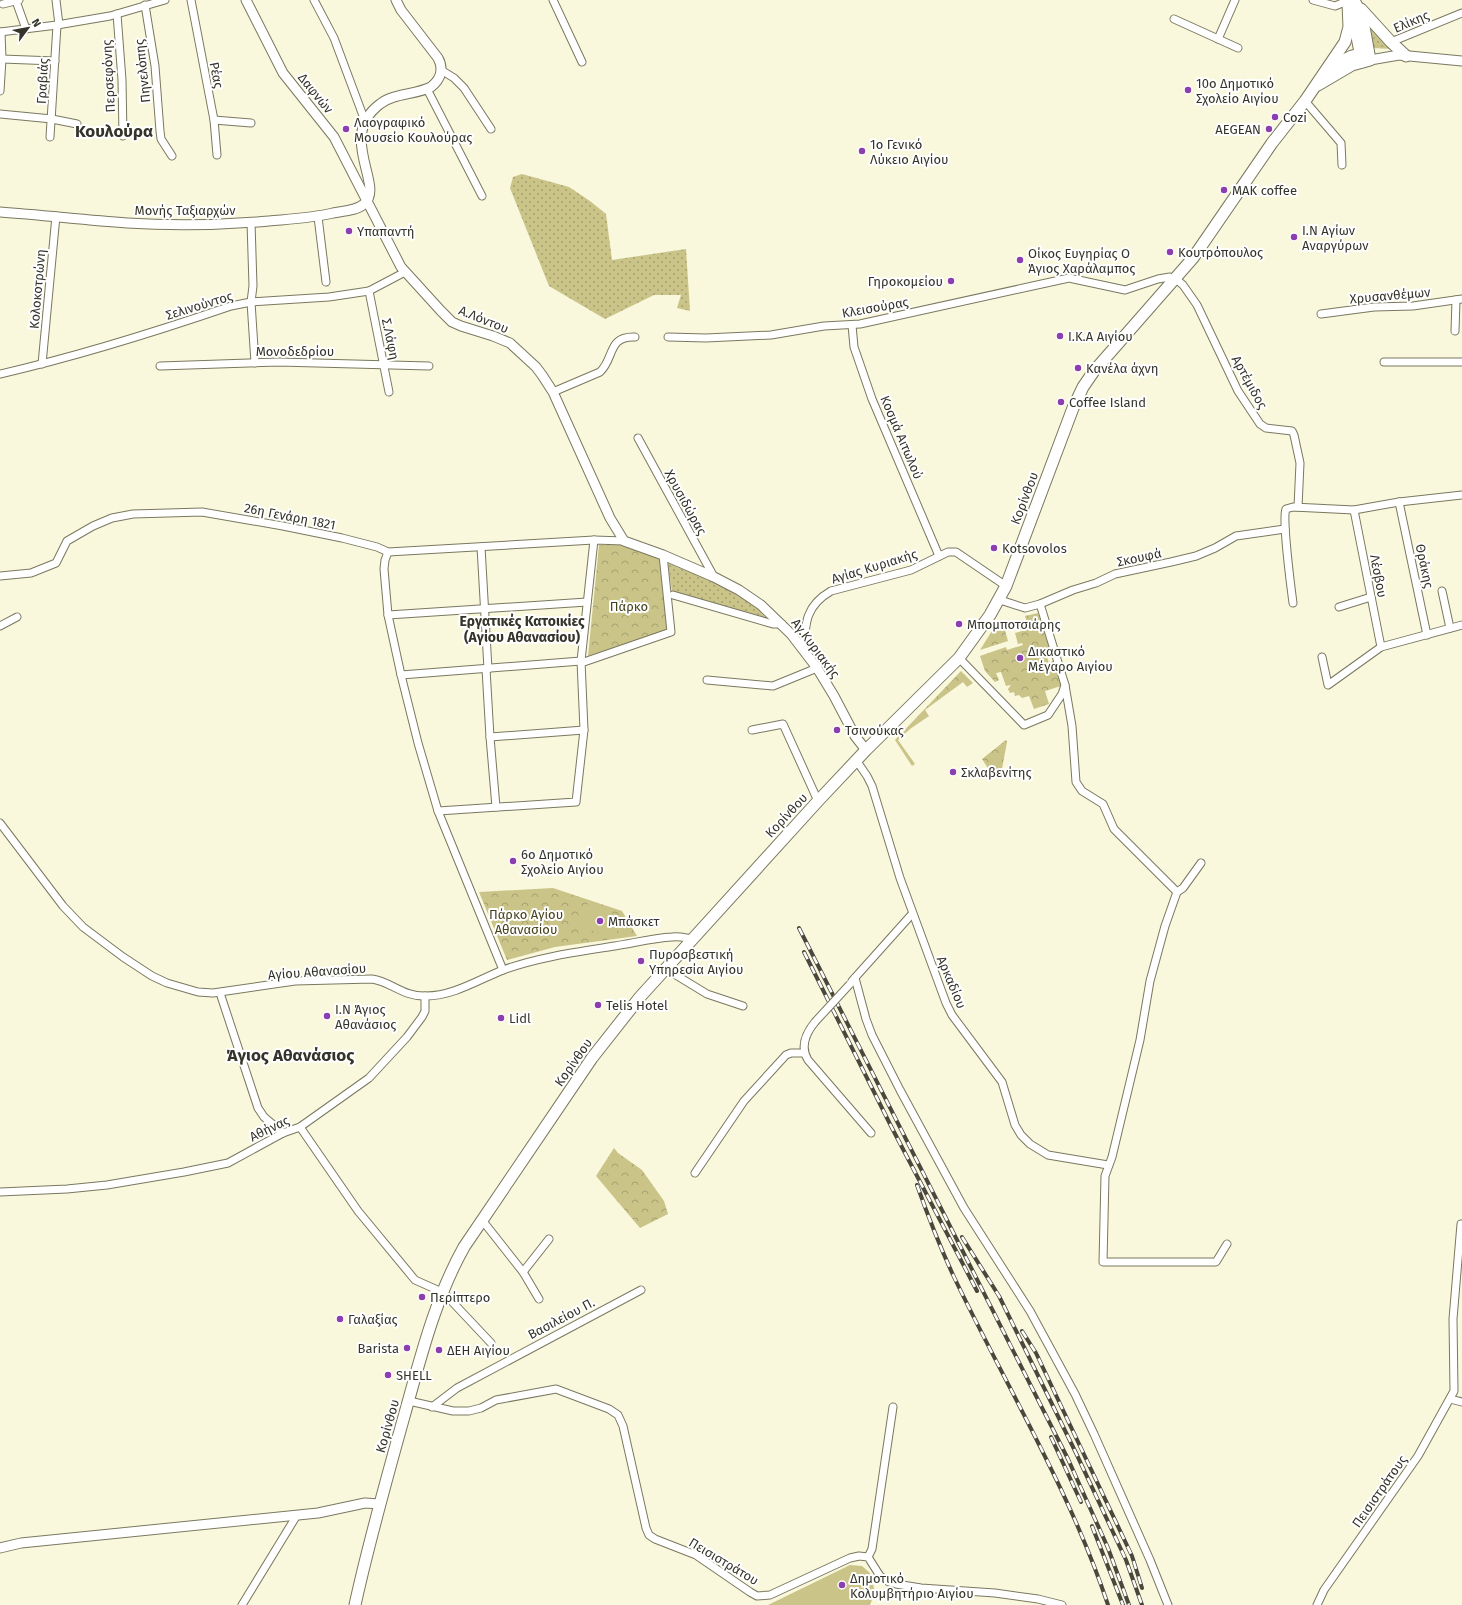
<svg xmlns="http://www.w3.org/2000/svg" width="1462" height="1605" font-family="'Fira Sans',sans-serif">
<defs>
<pattern id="grass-dots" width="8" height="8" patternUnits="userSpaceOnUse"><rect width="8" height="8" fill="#cac489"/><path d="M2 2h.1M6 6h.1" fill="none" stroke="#a5a070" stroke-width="1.8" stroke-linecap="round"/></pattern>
<pattern id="forest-crowns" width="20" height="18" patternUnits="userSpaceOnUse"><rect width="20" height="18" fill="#cac489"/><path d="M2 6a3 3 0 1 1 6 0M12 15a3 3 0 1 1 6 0" fill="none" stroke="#a5a070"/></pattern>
</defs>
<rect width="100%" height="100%" fill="#f9f7dc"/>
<!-- grass -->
<g fill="url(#grass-dots)">
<path d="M1368 22 1392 49 1372 48Z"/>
<path d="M522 174 569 187 590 201 606 214 612 260 686 249 690 311 677 308 681 295H654L605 319 549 286 510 188 513 177Z"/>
<path d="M668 563C693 574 754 596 766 619L672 592Z"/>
</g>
<!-- forest -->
<g fill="url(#forest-crowns)">
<path d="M599 545H621L659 558 667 631 588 656Z"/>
<path d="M1038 613 1051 653 1046 654 1049 663 1053 661 1061 686 1045 691 1049 704 1034 709 1029 696 1022 698 1019 695 1015 696 1014 692 1010 693 1008 689 1011 685 1006 686 1001 672 996 673 999 680 995 682 985 671 980 656 1006 647 1007 650 1023 645 1022 643 1018 644 1015 633 1029 629 1025 616Z"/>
<path d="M1003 623 1008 641 980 650 995 626Z"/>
<path d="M961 671 973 683 967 687 963 682 925 710 929 716 910 729 898 740 915 764 912 766 895 740Z"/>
<path d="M1006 740 1007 742 1001 774 994 778 982 759Z"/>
<path d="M553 888 622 911 637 936 555 947 507 960 479 892Z"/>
<path d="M614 1148 618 1153 642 1170 664 1201 668 1214 640 1228 596 1176Z"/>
</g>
<!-- pitch -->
<g fill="#cac489">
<path d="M586 904 622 917 615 938 578 926Z"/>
<path d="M850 1565 862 1566 870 1573 875 1592 870 1605H768Z"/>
</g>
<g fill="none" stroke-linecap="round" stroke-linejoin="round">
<!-- minor casing -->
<g stroke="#7a7860" stroke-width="9">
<g id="minor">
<path d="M56 0 59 25"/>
<path d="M191 0 214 120 217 155"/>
<path d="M314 0 334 38 365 121"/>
<path d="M553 0 582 62"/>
<path d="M1313 0 1335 6 1347 1"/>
<path d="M16 1 26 29"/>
<path d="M3 4 19 0"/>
<path d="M145 5 155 66 160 131 161 139 172 156"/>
<path d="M117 14 122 80 123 136"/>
<path d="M1174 19 1238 48"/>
<path d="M0 32 57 25 110 16 165 0"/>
<path d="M1218 39 1235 0"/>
<path d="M1391 42 1462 13"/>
<path d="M2 59 55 61"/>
<path d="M441 70 454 78 464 88 491 129"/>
<path d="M427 89 482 196"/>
<path d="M0 91 2 59 1 32"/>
<path d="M1305 101 1341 143 1342 165"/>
<path d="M0 114 52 119 77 124"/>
<path d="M214 120 251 123"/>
<path d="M50 137 57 25"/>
<path d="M318 217 326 282"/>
<path d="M251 222 253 286 251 302 255 363"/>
<path d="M369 291 389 392"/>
<path d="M1321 314 1374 307 1413 306 1462 299"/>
<path d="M852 325 854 347 872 399 939 556"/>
<path d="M1455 331 1456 300"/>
<path d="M668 337 706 338 771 335 824 326 860 324 1069 278 1125 290 1158 279 1170 277 1176 279 1183 285 1197 305 1238 391 1260 424 1266 428 1292 431 1294 435 1300 463 1298 507"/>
<path d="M1384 362H1462"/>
<path d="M42 364 56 216"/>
<path d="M160 366 279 362 429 366"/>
<path d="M0 374C79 356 155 332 231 306L251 302 329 297 369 291 405 272"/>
<path d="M553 392 600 372C615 358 607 336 635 337"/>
<path d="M638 438 714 577"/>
<path d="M1399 502 1427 635"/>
<path d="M1354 510 1381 647"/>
<path d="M481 547 488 669"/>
<path d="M388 552 385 560 384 569 388 615 401 675 418 743 438 811 503 970"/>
<path d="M0 576 31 573 56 563 67 541 93 526 112 518 133 514 202 512 283 526 342 538 377 547 388 552 594 540 624 541"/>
<path d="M1442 591 1450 628"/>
<path d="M673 595 773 624H782"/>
<path d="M1000 600 1025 608 1040 604 1073 590 1096 583 1115 574 1171 562 1196 556 1215 548 1236 536 1285 529"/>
<path d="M1293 603C1291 588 1282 518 1286 509L1293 507 1354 510 1399 502 1462 495"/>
<path d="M1040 604 1065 685 1072 726 1076 782 1082 791 1103 804 1114 829 1177 892 1165 926 1150 981 1140 1040 1112 1157 1105 1176 1103 1262H1216L1227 1244"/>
<path d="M1339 607 1371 597"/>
<path d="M388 615 587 602"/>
<path d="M0 626 17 617"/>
<path d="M804 651C805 624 805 606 831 591L911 570 948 552H956L1006 586"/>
<path d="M1322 657 1328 685 1381 647 1462 625"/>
<path d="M959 658 1024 725 1048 715 1062 694 1065 685"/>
<path d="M581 663 671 632 663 555"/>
<path d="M486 669 490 737 496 807"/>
<path d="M401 675 581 661"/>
<path d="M707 680 773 686 817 668"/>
<path d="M752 730 783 724 818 801"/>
<path d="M490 737 584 730"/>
<path d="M856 760 867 776 872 786 900 878 946 1003 952 1015 1002 1082 1015 1125 1021 1135 1030 1144 1048 1155 1108 1165"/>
<path d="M438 811 576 802 584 730 581 661 594 540"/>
<path d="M0 823 63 906 83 927 123 957 152 976 167 983 198 992 213 993 295 981 372 979C392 982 403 997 426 996 453 996 478 980 503 970 539 957 577 952 615 946 634 943 653 938 672 937 679 936 686 938 693 939"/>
<path d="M1177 892 1183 888 1201 863"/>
<path d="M666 969 707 994 743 1006"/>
<path d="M855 978 866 1019 872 1035 900 1090 964 1208 1030 1311 1075 1394 1094 1434 1150 1560 1168 1605"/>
<path d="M852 981 912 914"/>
<path d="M220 993 258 1108 264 1117 283 1133"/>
<path d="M815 1022C806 1033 800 1047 808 1060L871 1133"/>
<path d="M300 1127 358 1211 415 1280 442 1292"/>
<path d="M695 1173 744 1101 786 1055 791 1053H804"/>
<path d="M0 1192 67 1189 107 1185 184 1172 228 1163 283 1133 300 1127 369 1078 407 1037 422 1017 425 1011V996"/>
<path d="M482 1220 523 1272 549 1239"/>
<path d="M523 1272 539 1299"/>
<path d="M442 1291 491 1343"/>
<path d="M1450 1399 1462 1402"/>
<path d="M409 1401 453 1411H469L481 1408 496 1400 556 1389 609 1409 618 1415 623 1426 646 1528 649 1535 655 1539 696 1555 750 1592 757 1596 770 1595 850 1558 859 1556 868 1557 880 1576 889 1582 896 1584 921 1588 995 1593 1038 1599 1062 1605"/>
<path d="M432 1407 457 1388 641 1290"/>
<path d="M868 1557 872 1549 893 1407"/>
<path d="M242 1605 297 1515"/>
<path d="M1317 1605 1324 1590 1418 1456 1454 1391 1453 1319 1461 1224"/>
</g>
</g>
<!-- secondary casing -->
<g stroke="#7a7860" stroke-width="11">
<g id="secondary">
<path d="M246 0 283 73 334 137 401 267 441 311 452 322 461 326 493 336 510 343 536 367 542 375 553 392 610 518 624 541 663 555 714 577 739 590 761 605 791 634 817 668 834 696 855 736 866 750"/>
<path d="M1370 60 1399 55 1462 61"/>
<path d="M0 212C42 215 85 220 127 223 174 226 223 225 269 221 291 219 312 218 333 213 343 211 356 211 364 204 386 186 336 137 380 104 394 93 415 95 431 87 441 79 444 69 438 58L401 10 396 0"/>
<path d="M0 1548 21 1543 318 1513 365 1503 380 1504"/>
</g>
</g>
<!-- primary casing -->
<g stroke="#7a7860" stroke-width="13">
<g id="primary">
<path d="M1361 9 1391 42 1406 56"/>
<path d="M1353 17 1362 62"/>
<path d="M1330 67 1352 56 1368 52"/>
<path d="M1318 85 1352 65 1370 60 1363 21 1356 4"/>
<path d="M355 1605C369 1541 387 1477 405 1413 421 1356 435 1299 464 1247L592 1058 640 997 818 801 866 750 959 658 990 615 1006 586 1073 408 1083 387 1094 371 1193 258 1272 143 1305 101 1345 42 1349 27 1348 4"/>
</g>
</g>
<!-- minor -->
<use href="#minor" stroke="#fff" stroke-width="7"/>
<!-- secondary -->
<use href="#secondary" stroke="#fff" stroke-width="9"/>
<!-- primary -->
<use href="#primary" stroke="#fff" stroke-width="11"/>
<!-- rail casing -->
<g stroke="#4a483d" stroke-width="4">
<g id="rail">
<path d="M799 928 1068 1459 1108 1548 1129 1605"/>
<path d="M804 952 892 1128 977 1291"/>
<path d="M917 1185C928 1216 940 1247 954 1277 1006 1386 1070 1490 1108 1605"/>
<path d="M962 1237 999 1296 1076 1453 1126 1560 1142 1605"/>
<path d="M1022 1331 1036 1353 1132 1556 1142 1588"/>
<path d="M1051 1437 1081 1502"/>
<path d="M1092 1526 1123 1605"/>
</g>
</g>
<!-- rail -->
<use href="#rail" stroke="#fff" stroke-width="2.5" stroke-dasharray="8" stroke-linecap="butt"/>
<!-- minor-bridge casing -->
<g stroke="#7a7860" stroke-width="9" stroke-linecap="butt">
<path id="minor-bridge" d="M815 1022 850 984"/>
</g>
<!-- minor-bridge -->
<use href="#minor-bridge" stroke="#fff" stroke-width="7"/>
</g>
<!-- markers -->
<g fill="#8b3eae" stroke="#fff" stroke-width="1.5">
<circle cx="1188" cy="90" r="4"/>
<circle cx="1275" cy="117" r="4"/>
<circle cx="346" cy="129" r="4"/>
<circle cx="1269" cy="129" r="4"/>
<circle cx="862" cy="151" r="4"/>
<circle cx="1224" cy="190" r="4"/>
<circle cx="349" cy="231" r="4"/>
<circle cx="1294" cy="237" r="4"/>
<circle cx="1170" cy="252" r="4"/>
<circle cx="1020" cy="260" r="4"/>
<circle cx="951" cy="281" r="4"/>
<circle cx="1060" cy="336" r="4"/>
<circle cx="1078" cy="368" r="4"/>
<circle cx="1061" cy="402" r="4"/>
<circle cx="994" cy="548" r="4"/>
<circle cx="959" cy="624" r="4"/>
<circle cx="1020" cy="658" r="4"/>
<circle cx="837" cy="730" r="4"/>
<circle cx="953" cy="772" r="4"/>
<circle cx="513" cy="861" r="4"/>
<circle cx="600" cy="921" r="4"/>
<circle cx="641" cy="961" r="4"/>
<circle cx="598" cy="1005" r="4"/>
<circle cx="327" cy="1016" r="4"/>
<circle cx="501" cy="1018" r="4"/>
<circle cx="422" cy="1297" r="4"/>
<circle cx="340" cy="1319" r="4"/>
<circle cx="407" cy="1348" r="4"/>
<circle cx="439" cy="1350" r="4"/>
<circle cx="388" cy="1375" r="4"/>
<circle cx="842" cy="1585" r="4"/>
</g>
<g text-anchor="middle" stroke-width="4" stroke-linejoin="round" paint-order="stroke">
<!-- street labels -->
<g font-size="13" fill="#35342a" stroke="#fff">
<text transform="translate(1411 21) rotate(-23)" y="5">Ελίκης</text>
<text transform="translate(142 71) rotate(-96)" y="5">Πηνελόπης</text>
<text transform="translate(217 75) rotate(79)" y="5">Ρέας</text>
<text transform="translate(108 76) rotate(-93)" y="5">Περσεφόνης</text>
<text transform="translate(42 81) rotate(-87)" y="5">Γραβιάς</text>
<text transform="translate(316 93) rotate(51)" y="5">Δαφνών</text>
<text x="185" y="215">Μονής Ταξιαρχών</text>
<text transform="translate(37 289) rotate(-85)" y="5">Κολοκοτρώνη</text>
<text transform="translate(1390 295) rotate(-5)" y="5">Χρυσανθέμων</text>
<text transform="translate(199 305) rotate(-17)" y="5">Σελινούντος</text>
<text transform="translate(875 307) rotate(-10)" y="5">Κλεισούρας</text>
<text transform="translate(484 319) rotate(22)" y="5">Α.Λόντου</text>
<text transform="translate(391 339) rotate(78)" y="5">Σ.Λάφη</text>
<text x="295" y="356">Μονοδεδρίου</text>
<text transform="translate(1250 382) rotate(61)" y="5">Αρτέμιδος</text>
<text transform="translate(902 437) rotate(67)" y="5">Κοσμά Αιτωλού</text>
<text transform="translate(1024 498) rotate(-69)" y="5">Κορίνθου</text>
<text transform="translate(686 502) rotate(61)" y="5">Χρυσιδώρας</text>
<text transform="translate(290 516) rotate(11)" y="5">26η Γενάρη 1821</text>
<text transform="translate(1139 557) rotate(-12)" y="5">Σκουφά</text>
<text transform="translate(874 566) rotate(-17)" y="5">Αγίας Κυριακής</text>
<text transform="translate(1425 566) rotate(78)" y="5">Θράκης</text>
<text transform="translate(1379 576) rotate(79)" y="5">Λέσβου</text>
<text transform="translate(816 648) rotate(53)" y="5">Αγ.Κυριακής</text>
<text transform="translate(786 815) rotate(-47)" y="5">Κορίνθου</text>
<text transform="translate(317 971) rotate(-4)" y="5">Αγίου Αθανασίου</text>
<text transform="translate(952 982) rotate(67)" y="5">Αρκαδίου</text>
<text transform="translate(573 1062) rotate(-55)" y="5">Κορίνθου</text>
<text transform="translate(269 1128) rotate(-26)" y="5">Αθήνας</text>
<text transform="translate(561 1318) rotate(-28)" y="5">Βασιλείου Π.</text>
<text transform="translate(387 1426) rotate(-74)" y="5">Κορίνθου</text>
<text transform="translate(1379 1491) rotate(-55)" y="5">Πεισιστράτους</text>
<text transform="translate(724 1561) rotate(31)" y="5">Πεισιστράτου</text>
</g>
<!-- poi labels -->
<g font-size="13" fill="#35342a" stroke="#fff" text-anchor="start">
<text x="1196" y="88">10o Δημοτικό<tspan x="1196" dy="15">Σχολείο Αιγίου</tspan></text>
<text x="1283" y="122">Cozi</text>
<text x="354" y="127">Λαογραφικό<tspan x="354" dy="15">Μουσείο Κουλούρας</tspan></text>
<text x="1261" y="134" text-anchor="end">AEGEAN</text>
<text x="870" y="149">1o Γενικό<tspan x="870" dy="15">Λύκειο Αιγίου</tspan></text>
<text x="1232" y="195">ΜΑΚ coffee</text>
<text x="1302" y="235">Ι.Ν Αγίων<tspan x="1302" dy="15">Αναργύρων</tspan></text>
<text x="357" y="236">Υπαπαντή</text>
<text x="1178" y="257">Κουτρόπουλος</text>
<text x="1028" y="258">Οίκος Ευγηρίας Ο<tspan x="1028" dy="15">Άγιος Χαράλαμπος</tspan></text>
<text x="943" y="286" text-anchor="end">Γηροκομείου</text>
<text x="1068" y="341">Ι.Κ.Α Αιγίου</text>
<text x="1086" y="373">Κανέλα άχνη</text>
<text x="1069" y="407">Coffee Island</text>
<text x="1002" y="553">Kotsovolos</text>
<text x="967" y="629">Μπομποτσιάρης</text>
<text x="1028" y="656">Δικαστικό<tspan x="1028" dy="15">Μέγαρο Αιγίου</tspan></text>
<text x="845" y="735">Τσινούκας</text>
<text x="961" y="777">Σκλαβενίτης</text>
<text x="521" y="859">6ο Δημοτικό<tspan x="521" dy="15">Σχολείο Αιγίου</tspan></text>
<text x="608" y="926">Μπάσκετ</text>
<text x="649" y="959">Πυροσβεστική<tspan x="649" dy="15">Υπηρεσία Αιγίου</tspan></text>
<text x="606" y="1010">Telis Hotel</text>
<text x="335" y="1014">Ι.Ν Άγιος<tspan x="335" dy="15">Αθανάσιος</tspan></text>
<text x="509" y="1023">Lidl</text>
<text x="430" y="1302">Περίπτερο</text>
<text x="348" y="1324">Γαλαξίας</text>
<text x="399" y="1353" text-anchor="end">Barista</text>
<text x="447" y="1355">ΔΕΗ Αιγίου</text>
<text x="396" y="1380">SHELL</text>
<text x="850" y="1583">Δημοτικό<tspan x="850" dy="15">Κολυμβητήριο Αιγίου</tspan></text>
</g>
<!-- park labels -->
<g font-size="13" fill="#46431c" stroke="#fff">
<text x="629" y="611">Πάρκο</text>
<text x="526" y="919">Πάρκο Αγίου<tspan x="526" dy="15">Αθανασίου</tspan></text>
</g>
<!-- neighbourhood labels -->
<g font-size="14" font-weight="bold" fill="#35342a" stroke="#fff">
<text x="522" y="626">Εργατικές Κατοικίες<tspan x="522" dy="16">(Αγίου Αθανασίου)</tspan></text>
</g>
<!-- district labels -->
<g font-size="17" font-weight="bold" fill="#35342a" stroke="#fff">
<text x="114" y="137">Κουλούρα</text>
<text x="290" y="1061">Άγιος Αθανάσιος</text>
</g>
</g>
<!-- north arrow -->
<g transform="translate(28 28) rotate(58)" stroke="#ffffff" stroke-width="3" paint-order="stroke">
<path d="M0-3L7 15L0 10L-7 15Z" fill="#35342a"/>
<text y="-6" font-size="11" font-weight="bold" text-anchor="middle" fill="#35342a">N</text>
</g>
</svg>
